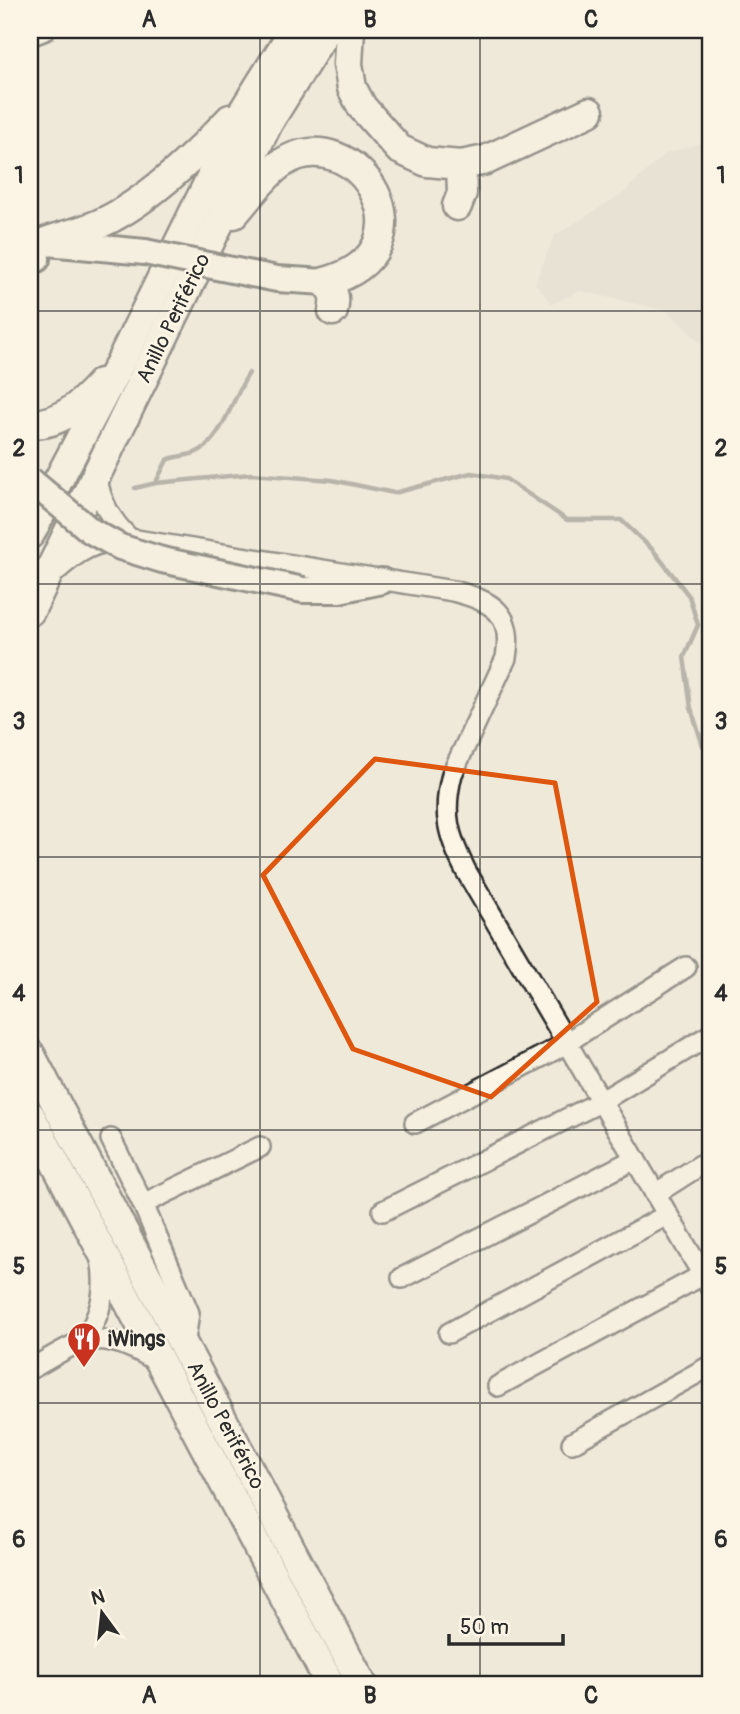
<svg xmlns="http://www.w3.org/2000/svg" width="740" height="1714" font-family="Pangolin,sans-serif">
<rect width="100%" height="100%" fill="#efe9da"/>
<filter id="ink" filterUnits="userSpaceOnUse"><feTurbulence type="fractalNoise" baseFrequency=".0143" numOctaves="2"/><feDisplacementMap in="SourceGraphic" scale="14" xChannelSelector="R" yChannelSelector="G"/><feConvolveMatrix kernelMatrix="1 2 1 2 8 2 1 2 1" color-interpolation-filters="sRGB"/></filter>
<g filter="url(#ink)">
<!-- built -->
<path fill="#e0dacc" d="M710 140V352L667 311 580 291 552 304 535 283 554 236 623 193 665 154Z"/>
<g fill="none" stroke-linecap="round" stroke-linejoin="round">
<!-- stream -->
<g stroke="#75736d" stroke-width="4.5">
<path d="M156 482 167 460C178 455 188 457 199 451 223 437 233 397 249 373"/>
<path d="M135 488 156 483 251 474 332 480 394 493 471 473 506 479 567 520H621L653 550 689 596 698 625 684 657 691 708 703 746 710 753"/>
</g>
<!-- minor casing -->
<g stroke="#2b2b2b" stroke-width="24">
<g id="minor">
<path d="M30 36 45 30"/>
<path d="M96 475C101 502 110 520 130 539"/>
<path d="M54 573C79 550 94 541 130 539L453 591C493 601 514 613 506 658L452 774C442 813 448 836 466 871L710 1287"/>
<path d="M415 1123 556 1049 686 967"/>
<path d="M111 1139 143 1204 189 1313 184 1346"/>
<path d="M655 1194 710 1159"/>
<path d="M143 1204 260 1147"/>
<path d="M383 1211 602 1101 710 1035"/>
<path d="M402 1278 635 1159"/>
<path d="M449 1333 667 1215"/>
<path d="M84 1341C101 1314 107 1291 101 1259"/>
<path d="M30 1369C45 1362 70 1344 85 1341 110 1335 139 1350 159 1363"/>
<path d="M498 1386 710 1271"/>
<path d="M572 1443 710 1366"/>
</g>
</g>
<!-- major casing -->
<g stroke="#2b2b2b" stroke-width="30">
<g id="major">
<path d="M48 243 145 252"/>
<path d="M30 260 37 259"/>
<path d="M222 268 277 279 325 282"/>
<path d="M303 590H339L382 581"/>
</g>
</g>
<!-- highway casing -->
<g stroke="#2b2b2b" stroke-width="33">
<g id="highway">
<path d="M350 30 348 64 352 88 362 107 399 149 427 162 461 165 486 160 589 112"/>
<path d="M457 206 462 193 461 165"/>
<path d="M234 214C249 197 264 175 282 163 356 115 441 251 325 282 334 292 336 297 333 311"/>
<path d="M43 243C61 236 81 232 99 224 145 204 196 155 230 119"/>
<path d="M30 424C60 425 82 404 101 383"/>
<path d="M30 534 120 363 244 110 294 30"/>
<path d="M30 611 268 123 326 30"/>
<path d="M30 1054 362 1684"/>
<path d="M30 1115 330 1684"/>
</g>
</g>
<!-- minor -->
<use href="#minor" stroke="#fcf5e5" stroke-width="19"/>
<!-- major -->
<use href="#major" stroke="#fcf5e5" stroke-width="24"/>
<!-- highway -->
<use href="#highway" stroke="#fcf5e5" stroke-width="28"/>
<!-- major-bridge casing -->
<g stroke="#2b2b2b" stroke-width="30" stroke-linecap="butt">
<g id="major-bridge">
<path d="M145 252 222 268"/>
<path d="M30 480 91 531 120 547 162 560 303 590"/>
</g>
</g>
<!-- major-bridge -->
<use href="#major-bridge" stroke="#fcf5e5" stroke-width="24"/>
</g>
</g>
<!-- marked area -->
<path d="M0 0H740V1714H0ZM375 759 555 783 597 1002 491 1097 353 1049 263 875Z" fill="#efe9da" fill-opacity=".55" fill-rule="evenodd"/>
<path fill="none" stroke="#df570e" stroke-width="5" stroke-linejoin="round" d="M375 759 555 783 597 1002 491 1097 353 1049 263 875Z"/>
<!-- grid -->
<path fill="none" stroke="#2b2b2b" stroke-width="2" stroke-opacity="0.55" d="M260 30V1684M480 30V1684M30 311H710M30 584H710M30 857H710M30 1130H710M30 1403H710"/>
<!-- icons -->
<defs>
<g id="restaurant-pin" transform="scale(1.75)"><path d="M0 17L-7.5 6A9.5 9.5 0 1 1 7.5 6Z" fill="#c8321e" stroke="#fcf5e5"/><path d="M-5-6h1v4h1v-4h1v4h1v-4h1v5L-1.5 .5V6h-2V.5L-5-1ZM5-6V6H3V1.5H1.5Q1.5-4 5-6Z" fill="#fff"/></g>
</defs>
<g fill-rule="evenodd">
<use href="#restaurant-pin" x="84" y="1339"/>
</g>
<g text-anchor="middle" stroke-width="5" stroke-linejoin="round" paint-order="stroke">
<!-- street labels -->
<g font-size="21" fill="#2b2b2b" stroke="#fcf5e5">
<text transform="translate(173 318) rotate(-64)" y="7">Anillo Periférico</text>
<text transform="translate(226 1425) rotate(62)" y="7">Anillo Periférico</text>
</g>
<!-- poi labels -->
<g font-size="21" font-weight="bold" fill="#2b2b2b" stroke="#fcf5e5" text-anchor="start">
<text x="108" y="1346">iWings</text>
</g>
</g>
<!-- margin -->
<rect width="740" height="1714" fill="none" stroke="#fcf5e5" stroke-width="77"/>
<!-- north arrow -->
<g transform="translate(102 1613) rotate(345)" stroke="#fcf5e5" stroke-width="5" paint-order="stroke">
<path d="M0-5L12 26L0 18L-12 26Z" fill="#2b2b2b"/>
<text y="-10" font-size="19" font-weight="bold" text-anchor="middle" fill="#2b2b2b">N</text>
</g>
<!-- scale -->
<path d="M449 1634v10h114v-10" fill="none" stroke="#2b2b2b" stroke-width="3.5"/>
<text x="460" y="1634" font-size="21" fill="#2b2b2b" stroke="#fcf5e5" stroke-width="5" paint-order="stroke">50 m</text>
<rect x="38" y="38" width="664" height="1638" fill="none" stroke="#2b2b2b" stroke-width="2.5"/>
<g font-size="23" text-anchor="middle" font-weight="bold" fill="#2b2b2b">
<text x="149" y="27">A</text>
<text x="370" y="27">B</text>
<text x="591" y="27">C</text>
<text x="19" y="183">1</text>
<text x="721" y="183">1</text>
<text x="19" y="456">2</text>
<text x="721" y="456">2</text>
<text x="19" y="729">3</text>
<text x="721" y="729">3</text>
<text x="19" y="1001">4</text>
<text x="721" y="1001">4</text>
<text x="19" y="1274">5</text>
<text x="721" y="1274">5</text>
<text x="19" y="1547">6</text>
<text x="721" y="1547">6</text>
<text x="149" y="1703">A</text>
<text x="370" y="1703">B</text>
<text x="591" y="1703">C</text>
</g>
</svg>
